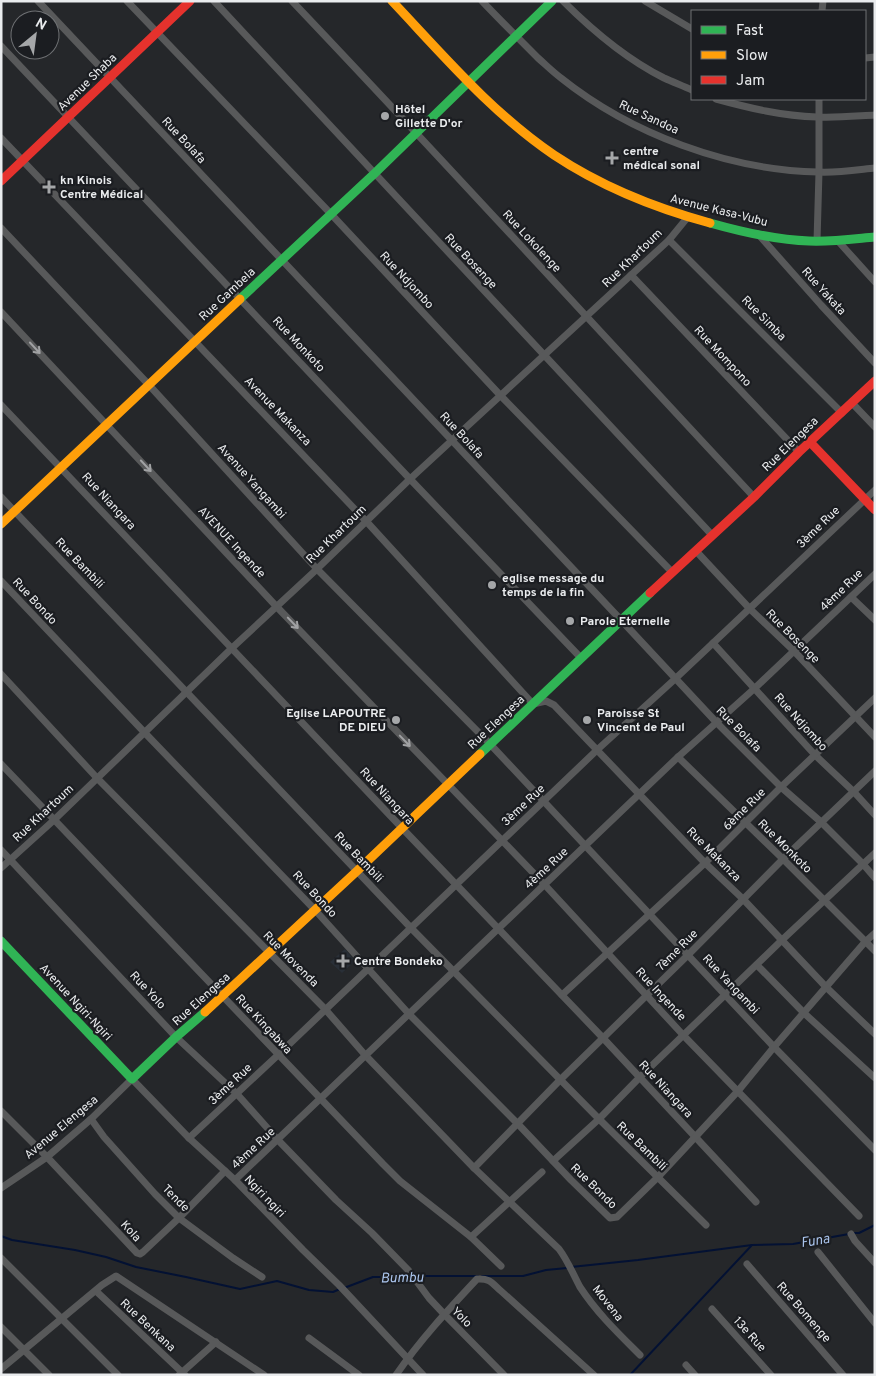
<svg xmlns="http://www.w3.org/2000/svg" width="876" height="1376" font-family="Overpass,sans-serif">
<rect width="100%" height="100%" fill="#25272a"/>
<!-- built -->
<path fill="#292f37" d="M345 949 355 961 342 973 330 962Z"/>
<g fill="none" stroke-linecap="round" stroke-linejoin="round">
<!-- stream -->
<g stroke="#031133" stroke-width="2">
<path d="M854 1233H859L875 1225"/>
<path d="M1 1236 12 1240 75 1250 106 1257 136 1267 186 1277 240 1289 277 1281 309 1290 333 1292 340 1289"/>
<path d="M571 1267 638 1260 752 1245 793 1244 849 1234"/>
<path d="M415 1276H478"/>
<path d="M482 1276H523L546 1270 567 1268"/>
<path d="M344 1288 373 1277H410"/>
<path d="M630 1375 752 1245"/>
</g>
<!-- street -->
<g stroke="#58595a" stroke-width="7">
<path d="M38 1 621 620 717 723 781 787 821 822 863 864 875 878"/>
<path d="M127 1 331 214 500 395 672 572"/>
<path d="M214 1 712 535"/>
<path d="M292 1C448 165 600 332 754 497"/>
<path d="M482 1C500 20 519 39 538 58 546 65 553 72 561 78 631 134 728 170 818 172 837 173 856 170 875 168"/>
<path d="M563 1C593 31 626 59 664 78 673 82 683 86 692 90"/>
<path d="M645 1 692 29"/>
<path d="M822 11 823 1"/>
<path d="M1 46 410 479 581 658"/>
<path d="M865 58 875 57"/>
<path d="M716 99C749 108 782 116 817 117 836 118 856 116 875 115"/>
<path d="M1 138 366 521 533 704 546 701 554 705 705 863 743 899 827 988 875 1034"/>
<path d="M1 228 149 385 317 569 490 744 774 1047 875 1150"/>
<path d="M758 234 821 305 875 363"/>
<path d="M669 240 842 413"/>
<path d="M817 241 819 172V99"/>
<path d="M838 241 875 282"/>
<path d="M631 275 799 452"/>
<path d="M1 312 276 606 544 884 684 1036 859 1216"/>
<path d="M852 403 875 427"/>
<path d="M1 405 402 828 603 1038 756 1202"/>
<path d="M1 497 411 928 599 1119 706 1225"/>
<path d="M696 551 750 609 794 651 875 737"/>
<path d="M1 581 145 733 315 910 409 1014 518 1124 571 1180 610 1218 617 1217 658 1177 738 1091 774 1047 865 942 875 933"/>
<path d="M851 597 875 620"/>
<path d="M713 643 815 755 854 792 875 815"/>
<path d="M1 674 97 778 325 1009 366 1056 474 1168 559 1249C568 1261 573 1274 580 1287 597 1313 618 1333 640 1355"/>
<path d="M678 757 783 859 875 951"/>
<path d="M1 764 383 1164 400 1181 471 1237 501 1266"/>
<path d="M1 850 176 1037 237 1094 278 1140 336 1200 372 1233 409 1271 429 1298 444 1314 504 1375"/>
<path d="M1 868 54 820 232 648 317 569 410 479 669 240 687 218"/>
<path d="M757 965 804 1013 875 1078"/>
<path d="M562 995 705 863 781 787 875 698"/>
<path d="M1 1111 47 1157 137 1253 140 1254 143 1252 179 1218 225 1171"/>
<path d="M91 1119 104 1137 155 1194 179 1218 233 1258 262 1277"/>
<path d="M189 1138 278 1055 597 750 675 679 875 490"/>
<path d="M553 1161 599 1119 640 1077 782 940 875 853"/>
<path d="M474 1168 560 1080 688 955 783 859 875 771"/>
<path d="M235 1180 678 757 755 688 875 574"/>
<path d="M1 1188 47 1157 91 1119 132 1079 189 1138 235 1180 303 1250 339 1285 423 1375"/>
<path d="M851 1234 855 1241 875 1263"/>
<path d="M471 1237 542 1172"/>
<path d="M818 1252 875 1323"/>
<path d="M1 1258 118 1375"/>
<path d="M747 1264 843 1375"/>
<path d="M96 1291 185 1375"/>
<path d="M712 1309 771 1375"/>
<path d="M1 1327 49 1375"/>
<path d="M309 1338 359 1375"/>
<path d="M686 1365 695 1375"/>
<path d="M1 1369 102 1285 116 1276 264 1375"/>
<path d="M179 1375 216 1342"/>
<path d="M396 1375C420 1340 448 1310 477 1279 490 1278 492 1283 501 1291L594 1375"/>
</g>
<!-- fast -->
<g stroke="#30b455" stroke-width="9">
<path d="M710 223C742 232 775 240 809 241 831 242 853 239 875 237"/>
<path d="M240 299 375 173 552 1"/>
<path d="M480 754 650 593"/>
<path d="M1 941 132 1079 176 1037 205 1012"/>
</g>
<!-- slow -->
<g stroke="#ff9f0a" stroke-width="9">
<path d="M392 1C443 55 492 113 554 155 602 187 655 208 710 223"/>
<path d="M1 524 240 299"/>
<path d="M205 1012 357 871 480 754"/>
</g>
<!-- jam -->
<g stroke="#e5322d" stroke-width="9">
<path d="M1 181 190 1"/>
<path d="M810 442 875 510"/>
<path d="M650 593 754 497 799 452 875 381"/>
</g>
</g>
<!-- one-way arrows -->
<defs><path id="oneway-shaft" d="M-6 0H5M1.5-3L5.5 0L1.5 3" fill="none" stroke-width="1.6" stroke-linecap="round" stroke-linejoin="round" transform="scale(1.25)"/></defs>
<g stroke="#a1a2a4">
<use href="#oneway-shaft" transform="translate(35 348) rotate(47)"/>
<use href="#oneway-shaft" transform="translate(146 466) rotate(47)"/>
<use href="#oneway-shaft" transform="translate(293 623) rotate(46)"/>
<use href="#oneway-shaft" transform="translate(405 741) rotate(46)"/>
</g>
<!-- markers -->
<g fill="#a5a7a9" stroke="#1b1d21" stroke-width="2">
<circle cx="385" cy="116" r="5"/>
<path d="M609.5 150.5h5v5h5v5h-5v5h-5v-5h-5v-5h5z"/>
<path d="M46.5 179.5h5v5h5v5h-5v5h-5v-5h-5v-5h5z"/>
<circle cx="492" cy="585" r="5"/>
<circle cx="570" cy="621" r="5"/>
<circle cx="396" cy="720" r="5"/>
<circle cx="587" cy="720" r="5"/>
<path d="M340.5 953.5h5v5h5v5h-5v5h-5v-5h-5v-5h5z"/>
</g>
<g text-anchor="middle" stroke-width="4.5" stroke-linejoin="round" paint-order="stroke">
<!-- street labels -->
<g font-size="12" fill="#eaecee" stroke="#1b1d21">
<text transform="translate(87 82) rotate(-44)" y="4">Avenue Shaba</text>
<text transform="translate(649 117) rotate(25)" y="4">Rue Sandoa</text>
<text transform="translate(184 140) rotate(47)" y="4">Rue Bolafa</text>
<text transform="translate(719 210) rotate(14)" y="4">Avenue Kasa-Vubu</text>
<text transform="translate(532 241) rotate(47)" y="4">Rue Lokolenge</text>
<text transform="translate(632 258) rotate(-44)" y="4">Rue Khartoum</text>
<text transform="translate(471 261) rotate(47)" y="4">Rue Bosenge</text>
<text transform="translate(407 280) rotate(47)" y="4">Rue Ndjombo</text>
<text transform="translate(824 291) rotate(48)" y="4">Rue Yakata</text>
<text transform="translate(227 294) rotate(-43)" y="4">Rue Gambela</text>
<text transform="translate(764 318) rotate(45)" y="4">Rue Simba</text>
<text transform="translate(299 344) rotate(47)" y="4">Rue Monkoto</text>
<text transform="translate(723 356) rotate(47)" y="4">Rue Mompono</text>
<text transform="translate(278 411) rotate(46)" y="4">Avenue Makanza</text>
<text transform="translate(462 435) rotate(47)" y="4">Rue Bolafa</text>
<text transform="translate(790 444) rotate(-44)" y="4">Rue Elengesa</text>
<text transform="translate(252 481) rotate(48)" y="4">Avenue Yangambi</text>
<text transform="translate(109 501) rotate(47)" y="4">Rue Niangara</text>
<text transform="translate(818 527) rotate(-44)" y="4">3ème Rue</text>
<text transform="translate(336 534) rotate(-44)" y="4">Rue Khartoum</text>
<text transform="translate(232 542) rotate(47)" y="4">AVENUE Ingende</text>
<text transform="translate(80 563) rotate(46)" y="4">Rue Bambili</text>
<text transform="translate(841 590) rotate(-44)" y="4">4ème Rue</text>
<text transform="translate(35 601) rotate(47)" y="4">Rue Bondo</text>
<text transform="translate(793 636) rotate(45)" y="4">Rue Bosenge</text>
<text transform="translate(496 722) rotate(-43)" y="4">Rue Elengesa</text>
<text transform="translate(801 722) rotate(48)" y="4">Rue Ndjombo</text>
<text transform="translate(739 729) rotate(45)" y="4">Rue Bolafa</text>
<text transform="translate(387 796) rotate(47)" y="4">Rue Niangara</text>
<text transform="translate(523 805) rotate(-43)" y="4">3ème Rue</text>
<text transform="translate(744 809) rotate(-45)" y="4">6ème Rue</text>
<text transform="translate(43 813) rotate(-43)" y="4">Rue Khartoum</text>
<text transform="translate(785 846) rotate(45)" y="4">Rue Monkoto</text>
<text transform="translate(714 854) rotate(45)" y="4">Rue Makanza</text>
<text transform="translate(359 857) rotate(46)" y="4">Rue Bambili</text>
<text transform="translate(546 868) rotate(-43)" y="4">4ème Rue</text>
<text transform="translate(315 894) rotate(47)" y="4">Rue Bondo</text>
<text transform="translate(677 950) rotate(-45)" y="4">7ème Rue</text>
<text transform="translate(291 959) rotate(45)" y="4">Rue Movenda</text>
<text transform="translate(731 984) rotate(47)" y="4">Rue Yangambi</text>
<text transform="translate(148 990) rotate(47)" y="4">Rue Yolo</text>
<text transform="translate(661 994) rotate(47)" y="4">Rue Ingende</text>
<text transform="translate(201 999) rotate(-42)" y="4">Rue Elengesa</text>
<text transform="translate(76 1002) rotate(47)" y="4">Avenue Ngiri-Ngiri</text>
<text transform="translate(264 1024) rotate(47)" y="4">Rue Kingabwa</text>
<text transform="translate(230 1084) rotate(-43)" y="4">3ème Rue</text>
<text transform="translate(666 1089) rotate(47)" y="4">Rue Niangara</text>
<text transform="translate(61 1127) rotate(-40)" y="4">Avenue Elengesa</text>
<text transform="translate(642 1146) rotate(44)" y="4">Rue Bambili</text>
<text transform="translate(253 1148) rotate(-43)" y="4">4ème Rue</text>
<text transform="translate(594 1186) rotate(44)" y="4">Rue Bondo</text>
<text transform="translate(265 1196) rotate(46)" y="4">Ngiri ngiri</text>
<text transform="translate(176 1198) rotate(45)" y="4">Tende</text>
<text transform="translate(131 1231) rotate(47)" y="4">Kola</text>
<text transform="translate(608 1303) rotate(52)" y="4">Movena</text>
<text transform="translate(804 1312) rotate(49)" y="4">Rue Bomenge</text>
<text transform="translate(462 1317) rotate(45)" y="4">Yolo</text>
<text transform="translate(148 1325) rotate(43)" y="4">Rue Benkana</text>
<text transform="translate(750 1334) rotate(48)" y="4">13e Rue</text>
</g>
<!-- poi labels -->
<g font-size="12" font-weight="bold" fill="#eaecee" stroke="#1b1d21" text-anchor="start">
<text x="395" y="113">Hôtel<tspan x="395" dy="14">Gillette D'or</tspan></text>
<text x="623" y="155">centre<tspan x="623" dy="14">médical sonal</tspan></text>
<text x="60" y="184">kn Kinois<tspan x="60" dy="14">Centre Médical</tspan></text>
<text x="502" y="582">eglise message du<tspan x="502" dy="14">temps de la fin</tspan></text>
<text x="580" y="625">Parole Eternelle</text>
<text x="386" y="717" text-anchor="end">Eglise LAPOUTRE<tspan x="386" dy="14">DE DIEU</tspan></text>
<text x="597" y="717">Paroisse St<tspan x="597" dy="14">Vincent de Paul</tspan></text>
<text x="354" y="965">Centre Bondeko</text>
</g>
<!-- water labels -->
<g font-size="14" font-style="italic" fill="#a9c3eb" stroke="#1b1d21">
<text transform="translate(815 1240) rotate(-9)" y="5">Funa</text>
<text transform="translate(402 1277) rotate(-1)" y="5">Bumbu</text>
</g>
</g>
<!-- border -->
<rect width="876" height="1376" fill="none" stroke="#eaecee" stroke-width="5"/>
<!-- legend -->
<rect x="691" y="10" width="175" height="90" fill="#1b1d21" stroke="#6e7073"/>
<rect x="701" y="26" width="25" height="8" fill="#30b455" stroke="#6e7073"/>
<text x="736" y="35" font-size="15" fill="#eaecee">Fast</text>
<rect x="701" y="51" width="25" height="8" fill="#ff9f0a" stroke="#6e7073"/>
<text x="736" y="60" font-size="15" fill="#eaecee">Slow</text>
<rect x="701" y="76" width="25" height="8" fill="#e5322d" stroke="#6e7073"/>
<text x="736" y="85" font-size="15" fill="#eaecee">Jam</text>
<!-- north arrow -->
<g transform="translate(35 35) rotate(29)"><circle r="24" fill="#1b1d21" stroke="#6e7073"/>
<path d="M0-4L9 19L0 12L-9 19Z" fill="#a5a7a9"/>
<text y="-8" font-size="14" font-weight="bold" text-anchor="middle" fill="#eaecee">N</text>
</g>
</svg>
